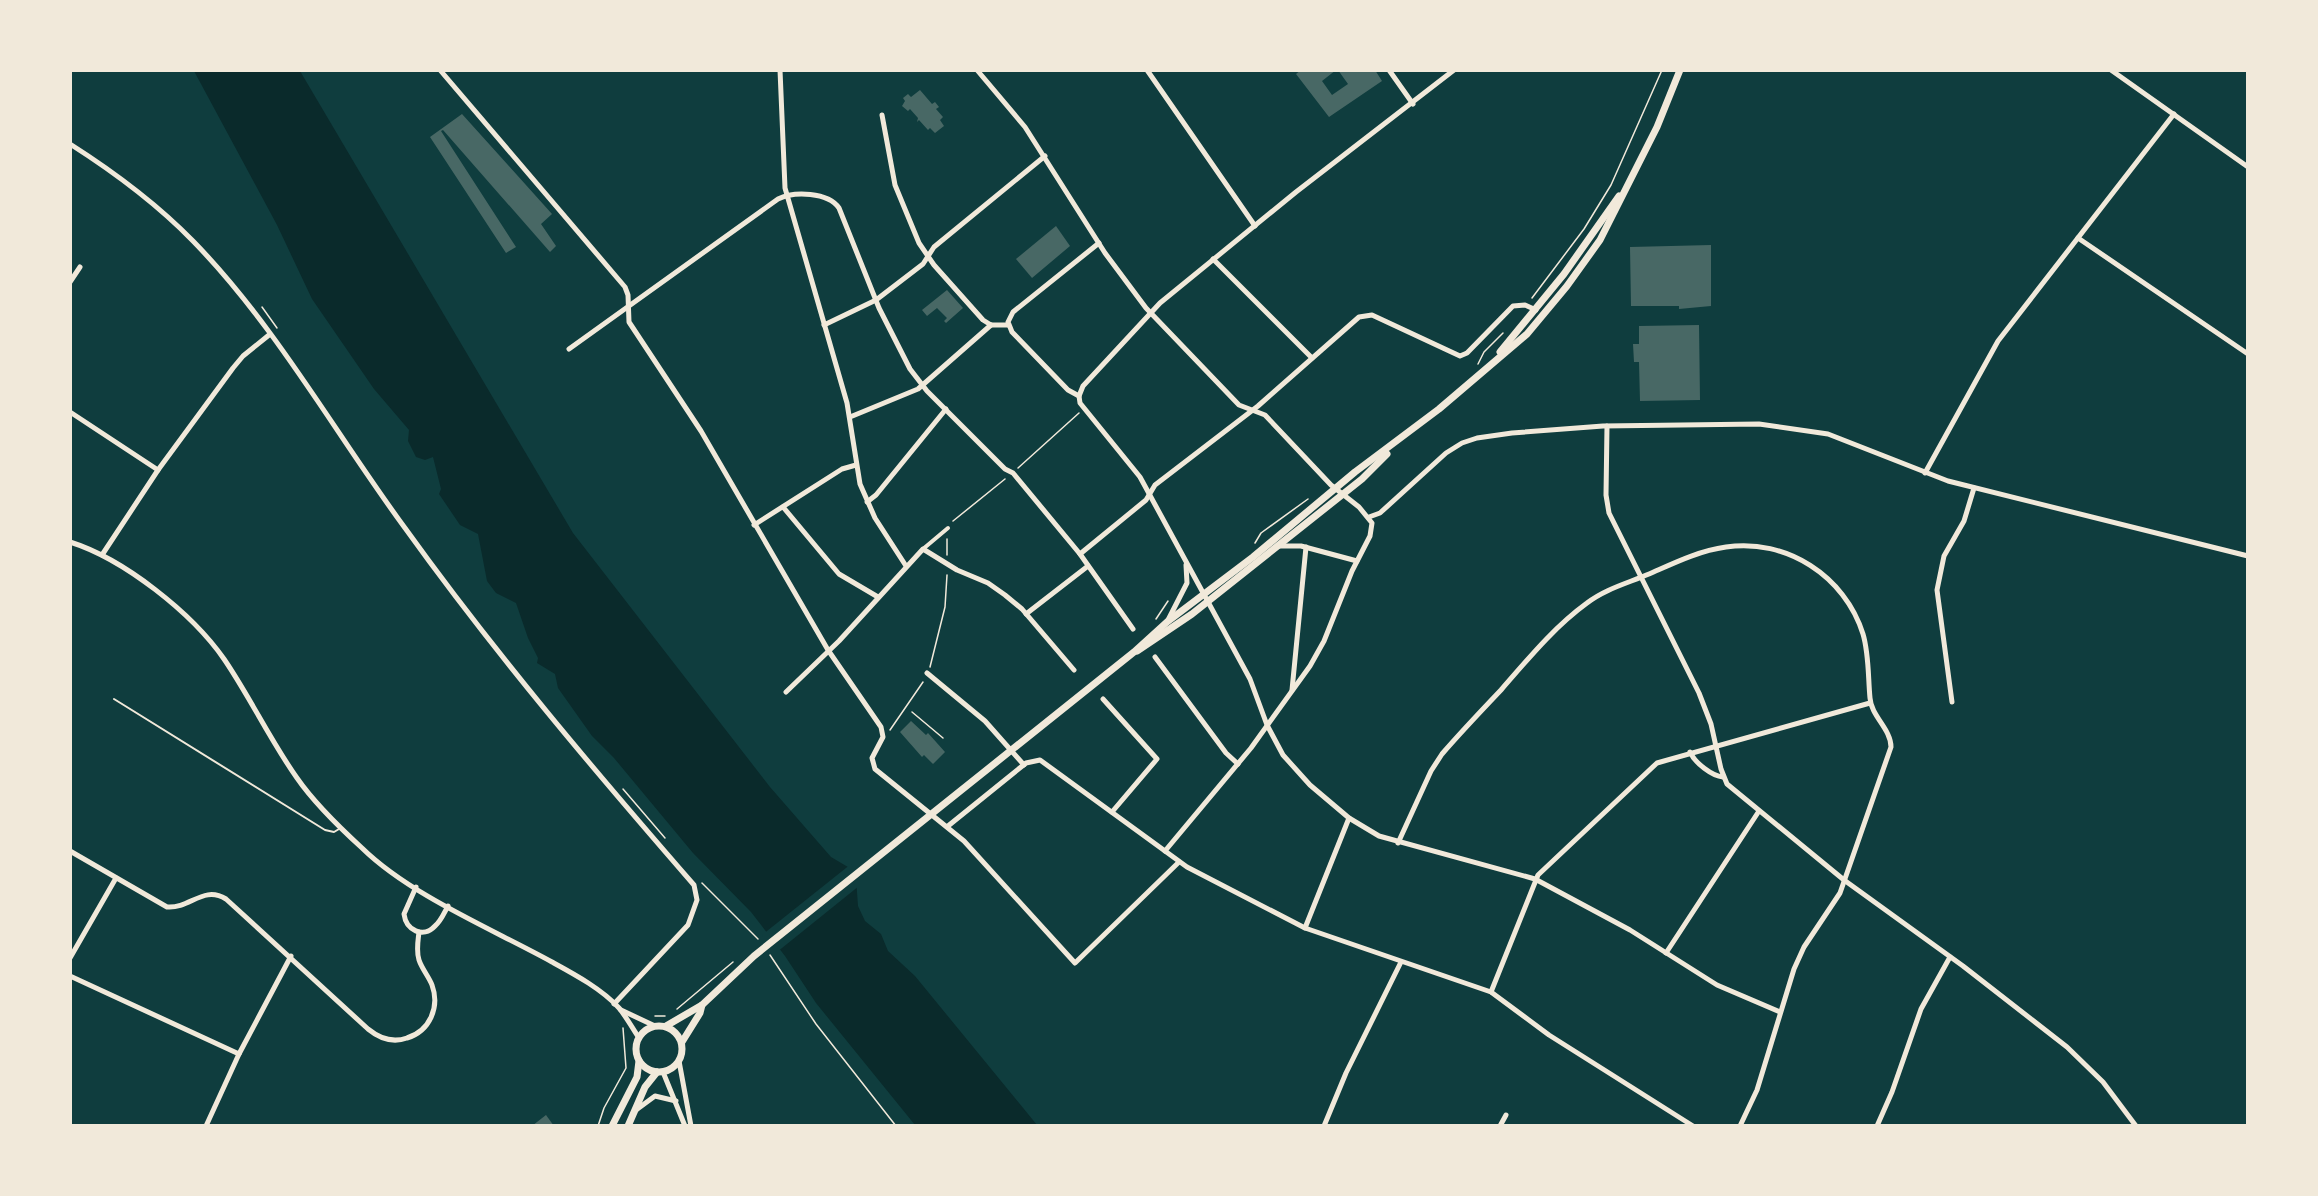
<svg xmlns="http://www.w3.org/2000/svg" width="2318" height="1196" font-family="Signika,sans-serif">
<rect width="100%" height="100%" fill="#0f3d3e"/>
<!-- water -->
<path fill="#0a2a2b" d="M194 71H300L573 533 770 787 831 857 853 870 856 878 858 906 865 921 881 934 888 951 915 976 1037 1125H915L816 1003 785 956 751 912 693 853 614 758 592 736 558 688 555 674 537 663 538 658 528 638 516 603 496 593 487 581 478 534 460 525 439 494 441 489 433 457 425 460 416 457 408 441 409 430 374 389 312 299 277 225Z"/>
<!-- pier -->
<path fill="#0f3d3e" d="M851 864 859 877V886L777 952 762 935Z"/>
<!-- building -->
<g fill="#486865">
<path d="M1301 70H1336L1322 81 1332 95 1348 84 1338 70H1375L1382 81 1329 117 1296 74Z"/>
<path d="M920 90 932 104 935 102 939 107 936 109 943 117 940 120 944 126 935 133 930 128 928 130 919 120 917 122 918 118 910 109 908 111 902 106 905 101 903 98 908 94 911 97Z"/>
<path d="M462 114 552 214 541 224 556 246 550 252 443 130 441 131 516 247 506 253 430 137Z"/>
<path d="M1056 226 1070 246 1032 278 1016 259Z"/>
<path d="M1711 245V306L1679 309V306H1631L1630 247Z"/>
<path d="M947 290 963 308 946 323 944 321 947 318 937 308 927 316 922 310Z"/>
<path d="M1699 325 1700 400 1640 401 1639 362H1634L1633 344H1639V326Z"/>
<path d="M911 721 926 735 928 733 945 752 933 764 924 755 922 757 900 732Z"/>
<path d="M546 1115 554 1126H532L537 1122Z"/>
</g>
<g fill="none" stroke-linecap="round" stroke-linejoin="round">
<!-- path -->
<g stroke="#f1e9da" stroke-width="1.5">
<path d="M1532 298 1584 229 1611 185 1662 70"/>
<path d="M262 307 277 328"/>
<path d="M1478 364 1484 352 1503 333"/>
<path d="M1018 468 1079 413"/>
<path d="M953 521 1005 479"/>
<path d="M947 539V555"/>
<path d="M1255 543 1261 533 1308 499"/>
<path d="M1156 619 1168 601"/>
<path d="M930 667 945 607 947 575"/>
<path d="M912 712 943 738"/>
<path d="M890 730 923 682"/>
<path d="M623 789 665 838"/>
<path d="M702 883 758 939"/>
<path d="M770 955 816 1024 896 1126"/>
<path d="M677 1009 733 962"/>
<path d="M655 1016H665"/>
<path d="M598 1126 604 1108 626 1068 623 1028"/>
</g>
<!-- service -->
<path stroke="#f1e9da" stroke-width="2" d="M114 699 325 830 334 832 339 829"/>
<!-- pedestrian -->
<path stroke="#f1e9da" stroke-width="4" d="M923 549 948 528"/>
<!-- minor -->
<g stroke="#f1e9da" stroke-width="5">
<path d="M440 70 625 287 628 295 629 322 701 431 828 650 881 727 883 737 872 758 875 769 964 841 1075 963 1179 862"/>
<path d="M780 70 785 188 847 403 860 484 875 518 906 566"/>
<path d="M977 70 1025 127 1105 253 1146 308 1239 405 1265 415 1331 485 1359 507 1372 523 1370 536 1352 571 1324 641 1310 666 1251 748 1165 851"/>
<path d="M1147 70 1255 226"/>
<path d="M1389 70 1413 104"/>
<path d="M1454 70 1296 192 1160 303 1083 386 1079 396 1080 403 1140 477 1250 679 1267 725 1283 755 1310 785 1349 818 1379 836 1535 879 1630 930 1717 985 1780 1012"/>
<path d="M2111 70 2248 167"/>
<path d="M882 115 895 185 919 243 934 265 983 320 991 325H1008"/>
<path d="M70 144C114 172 157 204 193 241 276 326 335 433 405 528 494 652 594 770 694 885L697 900 688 925 614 1004"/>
<path d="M2078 238 2248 354"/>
<path d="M1213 259 1312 358"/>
<path d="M70 282 80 267"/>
<path d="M824 325 876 300 923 264 934 247 1045 156"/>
<path d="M569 349 778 199C794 191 828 192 839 208L879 308 910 369 927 391 1005 469 1013 473 1080 554 1133 629"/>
<path d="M1079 396 1068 390 1012 332 1008 322 1013 312 1099 243"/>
<path d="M70 412 158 470"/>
<path d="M850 417 918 389 991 325"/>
<path d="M1607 426 1606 495 1609 513 1699 693 1711 724 1721 769 1727 784 1844 880 1963 966 2067 1047 2103 1082 2136 1126"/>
<path d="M1925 473 1998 341 2174 114"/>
<path d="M867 502 876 495 946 409"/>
<path d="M783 507 839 574 878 597"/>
<path d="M1369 517 1380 513 1446 453 1462 443 1477 438 1512 433 1603 426 1759 424 1828 434 1948 481 2248 556"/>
<path d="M754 525 842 469 856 465"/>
<path d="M70 542C124 559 192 613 224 659 250 697 270 740 297 778 315 804 339 827 362 848 410 895 492 929 552 962 574 974 602 989 619 1008 625 1015 633 1029 639 1038"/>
<path d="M1279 546H1301L1357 561"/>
<path d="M1080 554 1146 500 1155 485 1258 406 1359 317 1372 315 1460 356 1467 353 1513 306 1525 305 1536 310"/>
<path d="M102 555 158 470 233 368 243 356 269 335"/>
<path d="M1026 614 1088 566"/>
<path d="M1167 622 1187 583 1186 565"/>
<path d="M1155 657 1226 753 1238 764"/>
<path d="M927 673 985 721 1024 765"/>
<path d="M1292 690 1306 547"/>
<path d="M786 692 839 641 923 549 957 570 988 583 1005 595 1022 609 1074 670"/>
<path d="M1103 699 1157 759 1112 812"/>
<path d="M1952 702 1937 590 1944 556 1964 521 1974 488"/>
<path d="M1690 752C1695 763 1712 776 1723 777"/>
<path d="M948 826 1026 763 1040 760 1187 867 1305 928 1491 992 1549 1035 1693 1126"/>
<path d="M1398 843 1431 771 1442 754C1461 732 1481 711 1501 690 1528 659 1554 627 1587 603 1605 589 1628 583 1649 574 1674 563 1698 551 1726 547 1786 538 1845 576 1863 634 1869 654 1868 677 1870 698 1871 716 1891 729 1891 747L1840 893 1804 947 1794 969 1757 1090 1740 1126"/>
<path d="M70 851 167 907C190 909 203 885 226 899L368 1029C379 1038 393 1043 407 1038 430 1031 440 1007 432 985 429 977 422 969 419 960 416 951 418 941 419 932"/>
<path d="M416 887 404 914C406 930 423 939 435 926 441 921 444 913 448 906"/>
<path d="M1305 928 1349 818"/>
<path d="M1666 953 1759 811"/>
<path d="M70 958 116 878"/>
<path d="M70 976 239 1054"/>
<path d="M1491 992 1538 875 1657 763 1870 703"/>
<path d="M621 1010 655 1026"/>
<path d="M679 1061 691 1126"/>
<path d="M663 1072 685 1126"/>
<path d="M636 1110 655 1096 676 1101"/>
<path d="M206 1126 239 1054 291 956"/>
<path d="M1324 1126 1346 1073 1401 962"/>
<path d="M1500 1126 1506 1115"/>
<path d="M1877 1126 1892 1092 1921 1009 1950 957"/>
</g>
<!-- tertiary -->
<g stroke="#f1e9da" stroke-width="7">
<path d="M1500 352 1564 274 1619 196"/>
<path d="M1137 651 1192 614 1362 479 1387 454"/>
<circle cx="659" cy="1049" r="23"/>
<path d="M666 1026 702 1005 754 956 1134 652 1167 622 1253 557 1355 472 1439 409 1527 334 1567 286 1600 240 1657 127 1680 70"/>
<path d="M682 1042 700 1013 702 1005"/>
<path d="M612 1126 637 1077 639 1061"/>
<path d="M628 1126 645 1087 657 1072"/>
</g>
</g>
<!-- border -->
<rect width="2318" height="1196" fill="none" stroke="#f1e9da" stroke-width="144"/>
</svg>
